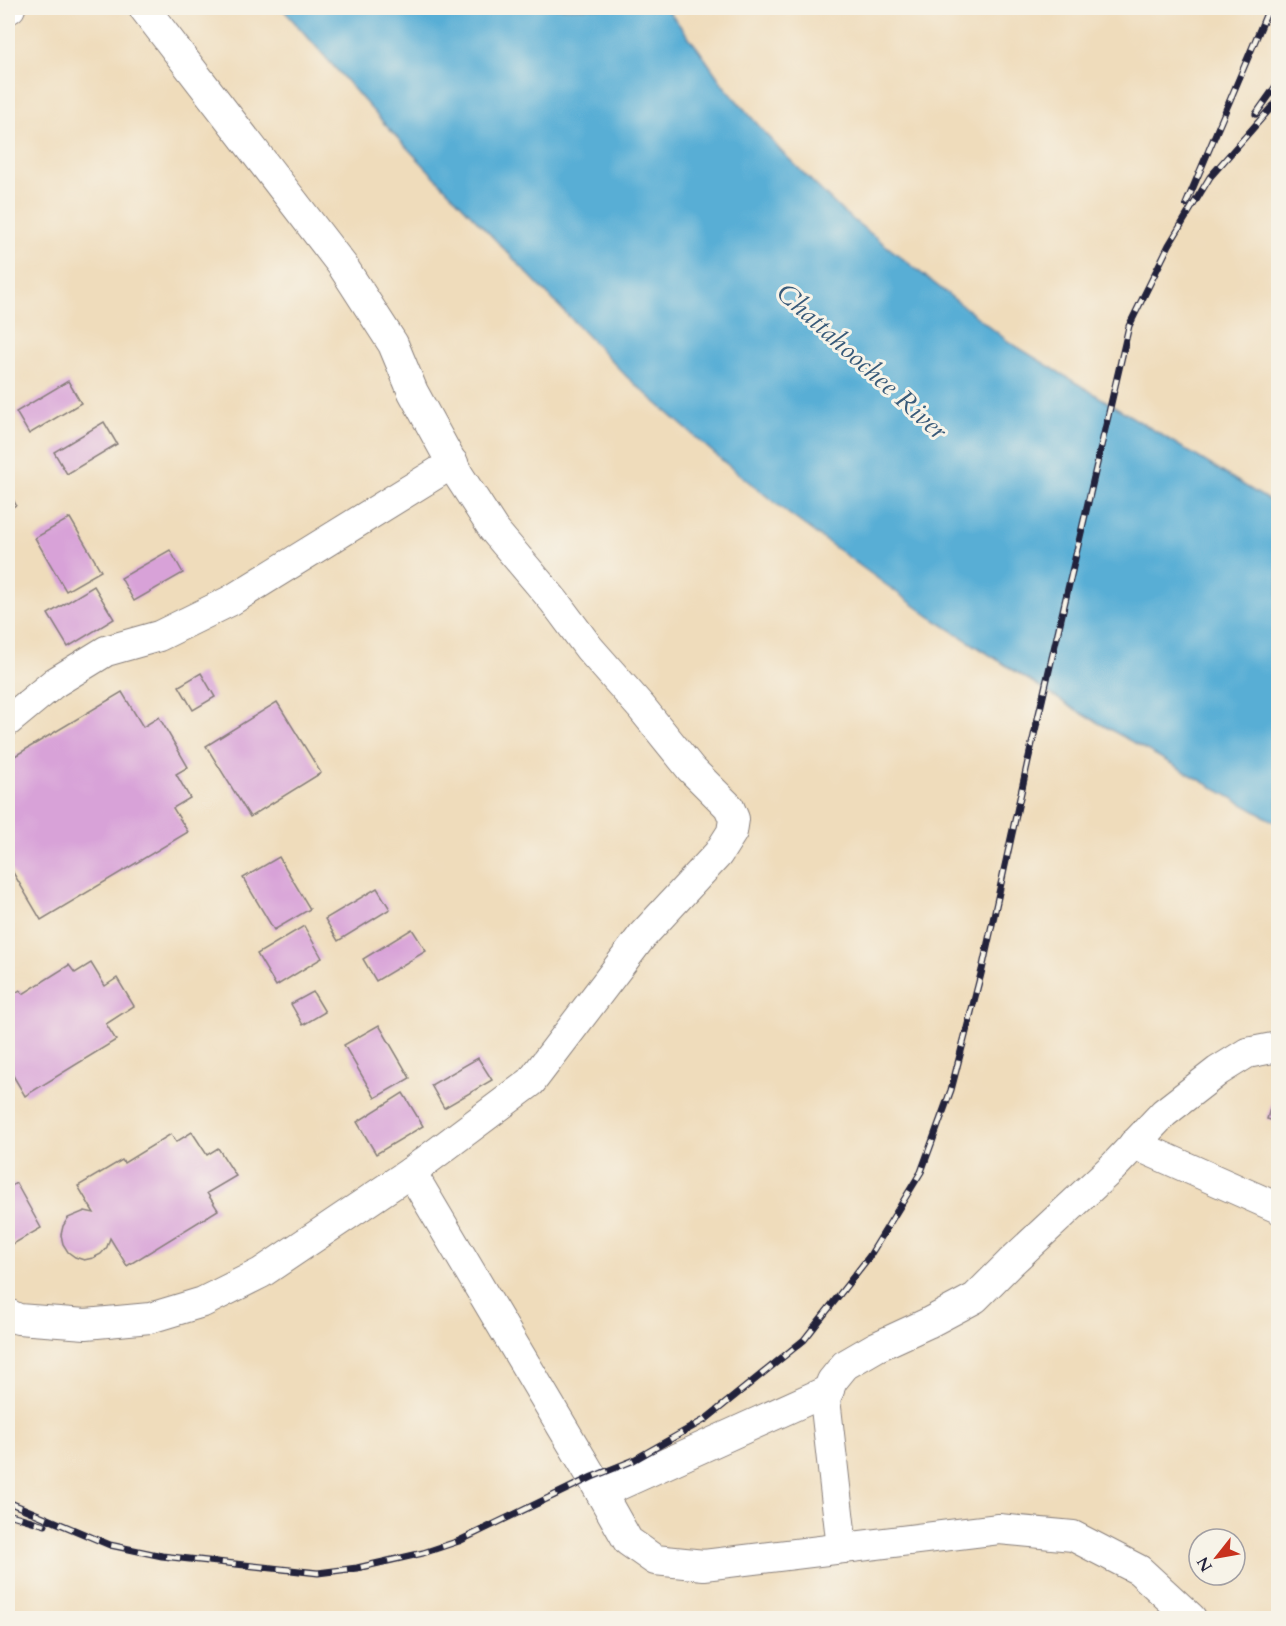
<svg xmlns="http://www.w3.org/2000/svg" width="1286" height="1626" font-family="Cardo,serif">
<rect width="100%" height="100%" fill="#f7f3e8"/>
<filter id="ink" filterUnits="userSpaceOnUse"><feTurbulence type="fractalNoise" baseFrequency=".0167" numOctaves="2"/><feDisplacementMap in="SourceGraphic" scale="12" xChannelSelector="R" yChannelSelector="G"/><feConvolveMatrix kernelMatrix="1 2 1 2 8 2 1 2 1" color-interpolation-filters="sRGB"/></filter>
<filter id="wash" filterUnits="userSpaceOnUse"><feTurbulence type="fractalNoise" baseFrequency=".008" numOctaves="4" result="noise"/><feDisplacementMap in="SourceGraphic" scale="24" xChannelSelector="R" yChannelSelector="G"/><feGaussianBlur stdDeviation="1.35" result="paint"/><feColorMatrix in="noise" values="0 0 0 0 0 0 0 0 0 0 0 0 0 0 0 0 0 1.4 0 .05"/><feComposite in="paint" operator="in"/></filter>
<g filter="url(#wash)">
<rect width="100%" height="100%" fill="#efdcbb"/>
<!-- water -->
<path fill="#59aed5" stroke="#3e6888" stroke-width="1.5" d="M282 8H666L699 50 724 86 780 150 842 211 1009 342 1278 506V824L1074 709 929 616 789 514 724 462 627 377 389 129Z"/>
<g id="blocks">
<!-- building -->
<g fill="#d8a2d8">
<path d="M68 381 81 403 29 434 16 412Z"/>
<path d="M104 422 117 444 67 474 54 452Z"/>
<path d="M8 490 16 505 8 510Z"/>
<path d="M70 518 101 571 66 591 35 538Z"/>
<path d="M170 550 183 573 134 601 121 578Z"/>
<path d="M94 586 114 619 68 647 48 614Z"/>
<path d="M201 673 215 697 193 710 179 686Z"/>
<path d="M122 692 143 727 159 717 188 767 176 774 190 798 173 808 188 832 41 920 8 864V760Z"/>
<path d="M277 702 321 773 250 817 206 746Z"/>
<path d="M279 857 310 909 274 930 243 878Z"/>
<path d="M377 888 390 909 338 941 325 919Z"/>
<path d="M304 926 322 958 276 986 257 954Z"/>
<path d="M412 929 426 951 376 981 363 959Z"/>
<path d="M91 963 105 986 117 978 134 1006 106 1024 116 1040 25 1096 8 1067V998L20 990 23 994 69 965 75 973Z"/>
<path d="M313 992 325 1012 303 1025 291 1004Z"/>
<path d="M379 1025 410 1078 375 1098 344 1045Z"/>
<path d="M478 1058 492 1080 444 1108 431 1085Z"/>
<path d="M1278 1081V1122L1267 1119Z"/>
<path d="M403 1093 423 1126 376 1154 357 1122Z"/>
<path d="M192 1132 207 1155 218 1148 236 1176 207 1193 218 1210 127 1266 110 1238 107 1247 101 1254 93 1258 84 1260 75 1257 68 1252 63 1244 61 1235 63 1226 68 1218 85 1211 94 1213 78 1186 122 1160 124 1163 171 1134 176 1142Z"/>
<path d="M16 1183 41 1228 8 1247V1188Z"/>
</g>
</g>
</g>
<g filter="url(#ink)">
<use href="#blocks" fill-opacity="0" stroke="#887f7b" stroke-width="1.5"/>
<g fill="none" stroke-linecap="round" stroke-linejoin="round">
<!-- minor casing -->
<g stroke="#887f7b" stroke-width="32">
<g id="minor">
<path d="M8 9 10 8"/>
<path d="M8 721 54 683 106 651 159 636 230 601 453 463"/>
<path d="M1134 1144 1278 1208"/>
<path d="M411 1172 592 1477 628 1541 655 1560 704 1565 999 1529 1073 1536 1139 1570 1191 1618"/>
<path d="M8 1314 18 1319 86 1324 150 1318 203 1302 261 1273 411 1172 531 1082 642 936 718 854 732 832 734 819 729 807 691 769 641 707 589 648 554 601 494 530 459 476 413 392 393 344 342 265 144 8"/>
<path d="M601 1493 829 1390"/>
<path d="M842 1548 825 1399 832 1381 845 1365 876 1347 928 1323 975 1298 1010 1263 1113 1167 1164 1113 1218 1071 1247 1053 1278 1047"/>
</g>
</g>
<!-- minor -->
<use href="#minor" stroke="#fff" stroke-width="30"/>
<!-- rail casing -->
<g stroke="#22223b" stroke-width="7">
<g id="rail">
<path d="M1256 114 1278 83"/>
<path d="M1186 204 1269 8"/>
<path d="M8 1502 110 1545 162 1556 318 1573 357 1568 423 1553 459 1541 592 1477 632 1461 706 1419 804 1340 869 1257 921 1172 951 1090 982 970 1028 761 1129 326 1169 245 1210 177 1269 110 1278 101"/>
<path d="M8 1514 45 1525"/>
</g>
</g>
<!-- rail -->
<use href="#rail" stroke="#f7f3e8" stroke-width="4.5" stroke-dasharray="14" stroke-linecap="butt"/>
</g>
</g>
<g text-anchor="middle" stroke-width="6" stroke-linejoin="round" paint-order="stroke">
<!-- water labels -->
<g font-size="27" font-style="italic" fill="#385a79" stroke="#f7f3e8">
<text transform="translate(862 361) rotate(42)" y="9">Chattahoochee River</text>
</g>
</g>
<!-- margin -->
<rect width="1286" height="1626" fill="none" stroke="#f7f3e8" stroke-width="30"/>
<!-- north arrow -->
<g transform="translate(1217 1557) rotate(239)"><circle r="28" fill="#f7f3e8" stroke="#a29fa3" stroke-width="1.5"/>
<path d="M0-4.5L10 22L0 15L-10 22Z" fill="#c8321e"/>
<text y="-9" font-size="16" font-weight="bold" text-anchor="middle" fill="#22223b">N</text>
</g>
</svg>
